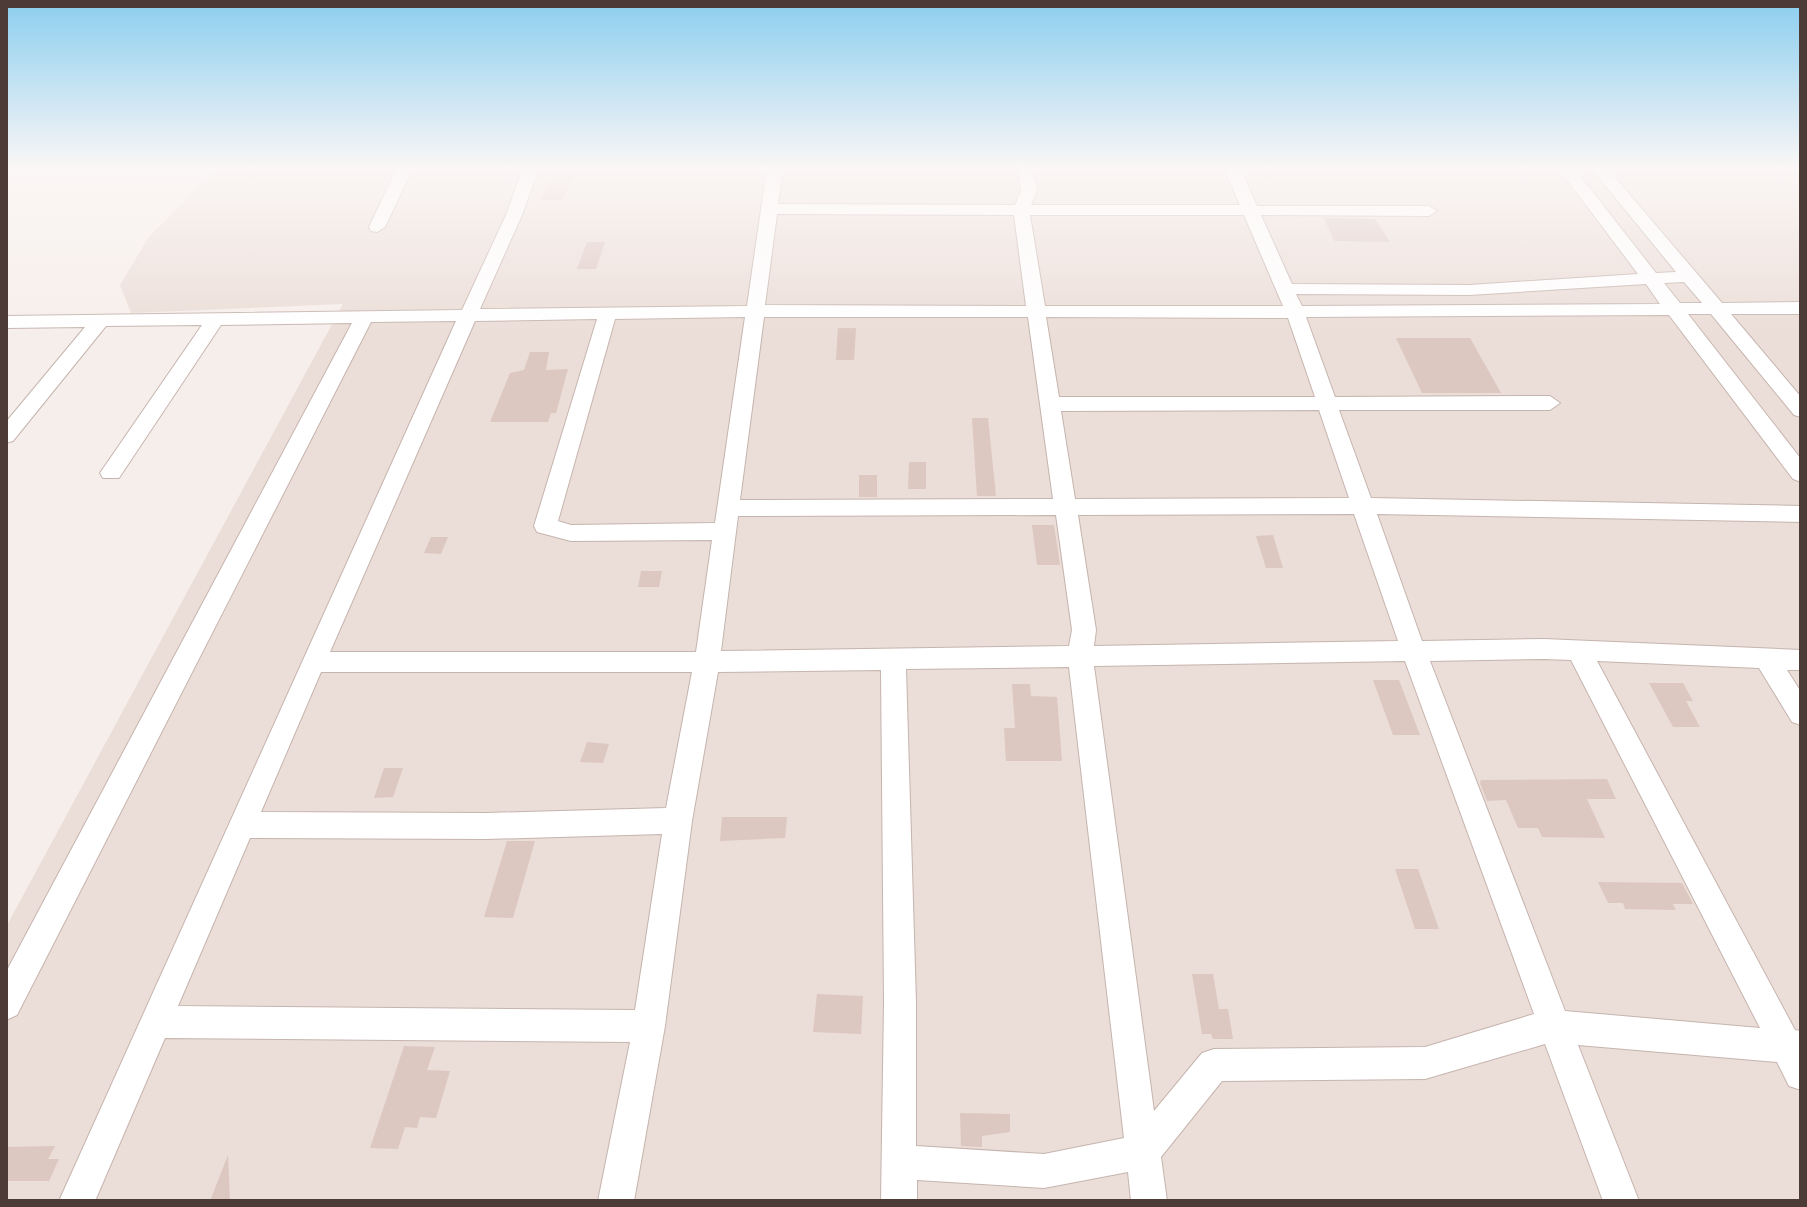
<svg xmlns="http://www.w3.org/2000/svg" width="1807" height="1207" font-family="'Archivo Narrow',sans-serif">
<rect width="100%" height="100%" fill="#f6eeea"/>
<!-- residential -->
<path fill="#ebddd7" d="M216 168H1801V1201H6V927L343 304 131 313 120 285 148 238Z"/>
<!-- building -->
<g fill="#ddc7c1">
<path d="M554 174H575L562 200H540Z"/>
<path d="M1324 218 1375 219 1390 242 1334 241Z"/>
<path d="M587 242H605L596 269H577Z"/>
<path d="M838 328H856L854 360H836Z"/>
<path d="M1396 338H1470L1501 393H1422Z"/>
<path d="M530 352H549L546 370 568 369 556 413H551L548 422H490L510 373 524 370Z"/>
<path d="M972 418H988L996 496H977Z"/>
<path d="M909 462H926V489H908Z"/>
<rect x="859" y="475" width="18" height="22"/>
<path d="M1032 525H1054L1060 565H1037Z"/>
<path d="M1273 535 1283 568H1266L1256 536Z"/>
<path d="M431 537H448L441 554 424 553Z"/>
<path d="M641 571H662L659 587H638Z"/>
<path d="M1373 680H1399L1420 735H1393Z"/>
<path d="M1649 683H1683L1693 701H1686L1700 727H1673Z"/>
<path d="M1012 684H1030L1031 696 1057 697 1062 761H1006L1004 728H1015Z"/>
<path d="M587 742 609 744 603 763 580 762Z"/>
<path d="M384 768H403L393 797 374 798Z"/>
<path d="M1607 779 1616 799H1587L1605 838 1542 837 1538 828H1518L1506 800 1487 801 1480 783 1481 780Z"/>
<path d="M722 817H787L785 838 720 841Z"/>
<path d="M507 841H535L513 918 484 917Z"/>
<path d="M1395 869H1418L1439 929H1415Z"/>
<path d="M1598 882 1682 883 1693 904H1673L1676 910 1625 909 1623 903H1608Z"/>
<path d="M1192 974H1213L1219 1009H1228L1233 1039H1213L1211 1034H1202Z"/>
<path d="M817 994 863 996 861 1034 813 1032Z"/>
<path d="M404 1046 435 1047 427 1070 450 1071 436 1118 420 1117 417 1128 405 1127 398 1149 370 1148Z"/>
<path d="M960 1113 1010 1114V1132L982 1136V1147L961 1146Z"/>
<path d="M55 1146 48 1159H59L49 1181H6V1147Z"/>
<path d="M228 1155 230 1201H210Z"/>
</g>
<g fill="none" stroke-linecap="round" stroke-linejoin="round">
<!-- minor casing -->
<g stroke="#c6b4ae" stroke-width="2">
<g id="minor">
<path d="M397 168H413L385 227 377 232 371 231 369 227Z"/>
<path d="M523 168H539L522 215 480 309 747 306 767 168H783L778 204 1015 205 1021 191 1017 168H1033L1037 191 1031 205H1240L1224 168H1240L1257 206H1429L1437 211 1429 216 1261 215 1292 284 1469 285 1638 274 1558 168H1574L1656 273 1676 272 1591 168H1607L1722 303 1801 302V314H1731L1801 397V417L1794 415 1711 314H1688L1801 459V482L1793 479 1669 315 1306 317 1335 397 1550 396 1560 403 1550 410H1339L1371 498 1801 506V522L1377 514 1422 641 1544 639 1801 650V670H1787L1801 692V725L1792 722 1759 668 1597 661 1795 1030 1801 1031V1090L1789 1086 1777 1062 1578 1045 1639 1201H1603L1545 1044 1425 1079 1222 1081 1161 1157 1167 1201H1131L1128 1172 1044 1188 917 1180V1201H881L884 1002 881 670 718 672 692 821 665 1026 634 1201H598L630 1042 165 1038 95 1201H59L456 321 371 322 17 1015 6 1020V972L352 323 221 325 119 478H103L100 473 202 325 106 326 13 441 6 443V422L85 327 6 328V316L462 310 506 215ZM777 214 1014 215 1026 306 765 305ZM1030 215H1244L1283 306H1045ZM1684 282 1702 303H1680L1664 283ZM1646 284 1660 304 1302 306 1296 294 1469 295ZM745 317 715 523 571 525 558 521 615 319ZM764 317H1028L1053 499 740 500ZM1046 317 1288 318 1315 397H1059ZM597 319 534 526 537 532 571 541 712 540 696 652H330L475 321ZM1319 410 1349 498 1075 499 1061 411ZM1354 514 1398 641 1094 646 1096 630 1078 515ZM1056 515 1072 630 1069 646 721 651 738 516ZM1544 659 1571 660 1760 1028 1565 1011 1430 661ZM1405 661 1534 1014 1425 1047 1214 1049 1202 1053 1154 1111 1094 666ZM1069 667 1124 1138 1044 1154 916 1146V1002L906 669ZM321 672H692L666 808 486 813 261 812ZM662 834 635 1010 178 1006 250 838 486 839Z"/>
</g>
</g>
<!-- minor -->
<use href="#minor" fill="#fff" fill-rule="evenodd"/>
</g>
<!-- sky -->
<linearGradient id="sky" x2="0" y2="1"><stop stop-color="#8bceef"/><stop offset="0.5" stop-color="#fbf7f6"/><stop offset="1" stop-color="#fbf7f6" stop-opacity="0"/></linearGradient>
<rect width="1807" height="337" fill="url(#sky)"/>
<!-- border -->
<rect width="1807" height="1207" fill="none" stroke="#4c3b37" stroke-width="16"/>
</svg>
